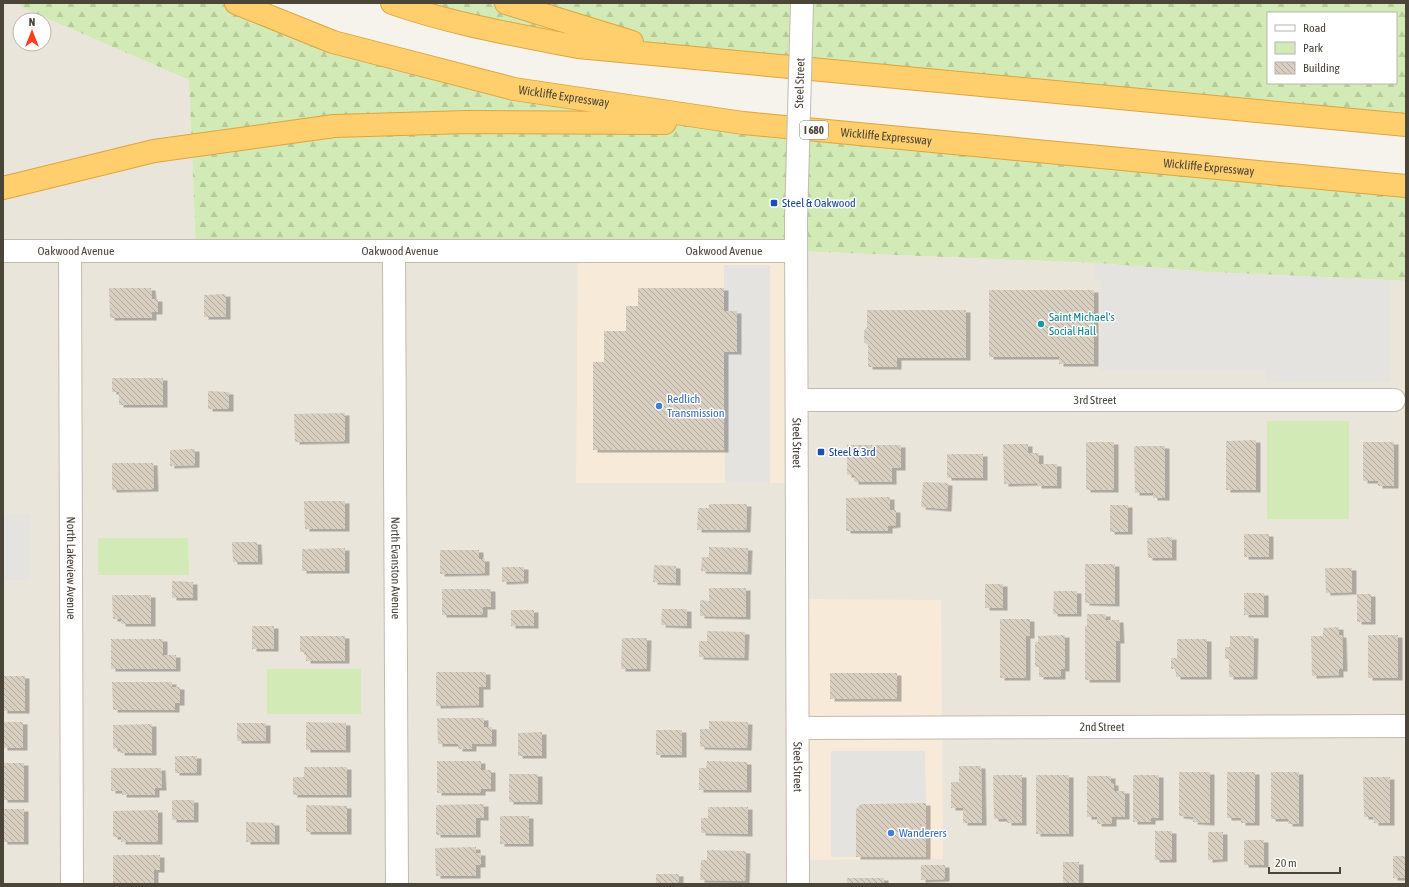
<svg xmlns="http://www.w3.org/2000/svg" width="1409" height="887" font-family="'Asap Condensed',sans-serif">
<defs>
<pattern id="forest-firs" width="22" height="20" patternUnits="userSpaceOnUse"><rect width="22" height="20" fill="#d2eab5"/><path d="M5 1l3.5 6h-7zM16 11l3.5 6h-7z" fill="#b6ca9c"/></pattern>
<pattern id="building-back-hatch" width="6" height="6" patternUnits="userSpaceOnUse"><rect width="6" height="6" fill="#d8cfc1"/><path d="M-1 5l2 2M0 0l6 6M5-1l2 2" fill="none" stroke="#b1aa9e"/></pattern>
<filter id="shadow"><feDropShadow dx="4.5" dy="2.5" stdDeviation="0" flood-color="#0004"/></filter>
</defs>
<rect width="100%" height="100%" fill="#f6f3ec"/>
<!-- residential -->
<path fill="#eae5da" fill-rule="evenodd" d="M3 3H18L23 8 189 80 196 251H796L1095 263 1207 272 1389 280 1406 281V884H3ZM20 20H44V44H20Z"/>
<!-- commercial -->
<g fill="#f7ead8">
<path d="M578 251H796L797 483H576Z"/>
<path d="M797 599 941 600 943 859 798 860Z"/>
</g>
<!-- green -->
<g fill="#d2eab5">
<rect x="1267" y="421" width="82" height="98"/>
<path d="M98 538H188L189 575H98Z"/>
<rect x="267" y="669" width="94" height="45"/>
</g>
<!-- forest -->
<g fill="url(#forest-firs)" fill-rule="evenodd">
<path d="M18 3H236L514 89 1406 186V281L1389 280 1207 272 1095 263 796 251H196L189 80 23 8Z"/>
<path d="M392 3H1406V125L578 47ZM1268 13H1396V83H1268Z"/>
</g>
<!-- parking -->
<g fill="#e5e3e0">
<path d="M1095 263 1207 272 1389 280 1390 382 1266 381V371H1100L1101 280H1095Z"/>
<path d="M724 265H770V483H725L724 352H737V311H724Z"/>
<rect x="3" y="514" width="27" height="66"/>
<path d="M831 751H925L926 803 861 804 856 809V857H831Z"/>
</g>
<!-- building -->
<g fill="url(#building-back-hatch)" filter="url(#shadow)">
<path d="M109 288H151L152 299H158V312H152V318H110Z"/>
<path d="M638 288H724V311H737V352H724V450H593V362H604V331H626V306H638Z"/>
<path d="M989 290H1094V364H1059V357H989Z"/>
<path d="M226 294V317H204V295Z"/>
<path d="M867 310H966V358H897V367H868V345L864 342V331L867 327Z"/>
<path d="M112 378H163V405H119V392H112Z"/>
<path d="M208 391 229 392V409H208Z"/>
<path d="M345 413V441L295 442 294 414Z"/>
<path d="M1256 440V490H1226V441Z"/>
<rect x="1086" y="442" width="28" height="48"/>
<path d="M1363 442H1394V486H1378V481H1363Z"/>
<path d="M1003 444H1028V453H1039V464H1057V486H1037V483L1004 484Z"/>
<path d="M847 445H901V468H892V482H854V475H847Z"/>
<path d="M1134 446H1165V498H1153V493H1135Z"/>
<path d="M195 449V465L170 466V450Z"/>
<rect x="947" y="454" width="36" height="24"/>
<path d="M112 463H153L154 489 112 490Z"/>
<path d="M923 482 948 483 947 509 921 507Z"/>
<path d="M890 497V510H896V525L888 526V531H846V498Z"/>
<path d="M304 501H345V529H305Z"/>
<path d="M709 504H747L746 530H697L698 508H709Z"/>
<rect x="1110" y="505" width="18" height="27"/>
<rect x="1244" y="534" width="25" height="23"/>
<path d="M1172 537V558H1148L1147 538Z"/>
<path d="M232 542H257L258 562H233Z"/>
<path d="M709 547 748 548 747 572 701 571 702 557H709Z"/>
<path d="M345 548V571H302V549Z"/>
<path d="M440 550H479V559H485V573L440 574Z"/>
<path d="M1085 564H1115V604L1085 603Z"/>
<path d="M654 565 676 566V583L653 582Z"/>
<path d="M502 567H524V581L502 582Z"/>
<path d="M1325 568H1352V592L1326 593Z"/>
<path d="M172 581 193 582V598H172Z"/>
<rect x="985" y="584" width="18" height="24"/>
<path d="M709 588H746V617L700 616V600L709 601Z"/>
<path d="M442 589H491V607H483V615H442Z"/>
<path d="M1054 591H1077V614H1053Z"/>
<rect x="1244" y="593" width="20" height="22"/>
<rect x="1357" y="594" width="14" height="28"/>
<path d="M112 595H151V624H121V619H113Z"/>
<path d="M662 609H687V626L661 625Z"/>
<rect x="511" y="610" width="23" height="16"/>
<path d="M1087 614H1106V620H1119L1120 641H1116V680H1085V626H1087Z"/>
<path d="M1000 619H1030V636H1026V678H1000Z"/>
<rect x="252" y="626" width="22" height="23"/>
<path d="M1339 627V635H1342L1343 669H1339V675L1312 676 1311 636H1323V628Z"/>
<path d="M707 631 745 632 744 658 699 657V641H707Z"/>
<path d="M1065 635V669H1061V677H1039V667H1035V642H1038V636Z"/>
<rect x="1368" y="635" width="30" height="43"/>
<path d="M300 636H345V661H306V652H300Z"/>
<path d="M1230 636H1254L1253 677H1229V659H1225V647H1230Z"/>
<path d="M622 638H647L646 669H621Z"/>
<path d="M111 639H163V655H176V669H111Z"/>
<path d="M1177 639H1207V677H1176V669H1171V658H1177Z"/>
<path d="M436 672H486V687H479V705L436 706Z"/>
<rect x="830" y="673" width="67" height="26"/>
<rect x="3" y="676" width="22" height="35"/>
<path d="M112 682H172V687H180V703H175V710H113Z"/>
<path d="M437 718H484V727H492V744H472V749H458V744H438Z"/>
<path d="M709 721 748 722 747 748 700 747V729H709Z"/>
<rect x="3" y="722" width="20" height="26"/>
<path d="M306 722 346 723V750H306Z"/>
<rect x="237" y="723" width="29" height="18"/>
<path d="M152 724V753H120V748L113 749V725Z"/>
<rect x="656" y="730" width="26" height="25"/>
<path d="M542 732V756H518V733Z"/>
<rect x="175" y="756" width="22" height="17"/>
<path d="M437 761H481V770H491V789H481V793H437Z"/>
<path d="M707 761 747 762V790H699V768H706Z"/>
<rect x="3" y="763" width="21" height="37"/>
<path d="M959 766H981L982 823H963V808H951V782H959Z"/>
<path d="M304 767H347V795H293V777H304Z"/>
<path d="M111 768H161L162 788H155V795H122V791H111Z"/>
<path d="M1179 772H1210V823L1193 822V817L1179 816Z"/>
<path d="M1227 772H1255V823H1241V818H1227Z"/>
<path d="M1271 772H1299V824H1288V819H1271Z"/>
<rect x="509" y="774" width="29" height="28"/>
<path d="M993 775H1022V823H1007V819H994Z"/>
<rect x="1036" y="775" width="33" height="59"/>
<path d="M1133 775H1159V818H1151V822H1133Z"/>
<path d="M1087 776H1111V783H1114V791H1125V817H1112V824H1097V817H1087Z"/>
<path d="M1363 777H1390V823H1374L1373 817H1364Z"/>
<rect x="172" y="800" width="22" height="20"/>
<path d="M926 803V857H856V809L861 804Z"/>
<path d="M484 804V818H476V835H436V805Z"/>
<path d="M306 805 347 806V832H306Z"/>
<path d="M708 807H748V834L701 833V818H708Z"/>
<rect x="3" y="809" width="21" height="33"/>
<path d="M158 810V842H121V837H113V811Z"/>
<rect x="500" y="816" width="29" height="28"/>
<path d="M246 822 275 823V842H246Z"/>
<rect x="1155" y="831" width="17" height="29"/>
<path d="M1208 832H1223V859L1208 860Z"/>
<rect x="1244" y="840" width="20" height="25"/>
<path d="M476 847V853H481V865H476V876H436L435 848Z"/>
<path d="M707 850 746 851 745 881 700 880 701 860H707Z"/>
<path d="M113 855H160V870H154V883H113Z"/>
<rect x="1393" y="856" width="13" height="22"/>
<rect x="1063" y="862" width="16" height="22"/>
<path d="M921 865H945V879L921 880Z"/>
<rect x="656" y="874" width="23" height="10"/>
<rect x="847" y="878" width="37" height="6"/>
</g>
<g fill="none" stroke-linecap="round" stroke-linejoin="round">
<!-- minor casing -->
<g stroke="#c2bbae" stroke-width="24">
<g id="minor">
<path id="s1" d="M796 220 798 884"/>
<path id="s2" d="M3 251H796"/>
<path id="s3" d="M70 251 72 884"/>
<path id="s4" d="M394 251 397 884"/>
<path id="s5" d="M797 400H1394"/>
<path id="s6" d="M798 728 1406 726"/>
</g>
</g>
<!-- highway casing -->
<g stroke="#e0a43c" stroke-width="24">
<g id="highway">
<path id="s7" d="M236 3 333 42 514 89 743 123 1406 186"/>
<path d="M392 3C452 24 516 35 578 47L1406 125"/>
<path d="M506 3 632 42"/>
<path d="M3 188 154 151 334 126 467 122 665 123"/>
</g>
</g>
<!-- minor -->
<use href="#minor" stroke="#fff" stroke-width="22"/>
<!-- highway -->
<use href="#highway" stroke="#ffcf6e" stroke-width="22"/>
<!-- minor-bridge casing -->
<g stroke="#c2bbae" stroke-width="24" stroke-linecap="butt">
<g id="minor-bridge">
<path id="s8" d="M796 220 802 3"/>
</g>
</g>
<!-- minor-bridge -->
<use href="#minor-bridge" stroke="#fff" stroke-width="22"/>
</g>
<!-- markers -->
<g fill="#1a4fb4" stroke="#fff" stroke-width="1.5">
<rect x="770" y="199" width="8" height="8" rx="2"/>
<rect x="817" y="448" width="8" height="8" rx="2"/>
</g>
<circle fill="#0f9aa8" stroke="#fff" stroke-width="1.5" cx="1041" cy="324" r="4"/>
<g fill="#3f7fe0" stroke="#fff" stroke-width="1.5">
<circle cx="659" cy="406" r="4"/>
<circle cx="891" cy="833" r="4"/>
</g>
<g text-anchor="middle" stroke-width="3" stroke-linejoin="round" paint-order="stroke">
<!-- shield labels -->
<rect fill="#fff" stroke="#817c74" stroke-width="1" x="800" y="121" width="28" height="18" rx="3"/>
<g font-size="11" font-weight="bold" fill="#4b4439">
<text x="814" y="134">I 680</text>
</g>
<!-- street labels -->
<g font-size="12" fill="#4b4439" stroke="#fff">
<text dy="4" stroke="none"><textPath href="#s8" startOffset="137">Steel Street</textPath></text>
<text dy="4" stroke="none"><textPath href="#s7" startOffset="342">Wickliffe Expressway</textPath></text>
<text dy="4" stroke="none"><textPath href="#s7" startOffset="667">Wickliffe Expressway</textPath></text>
<text dy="4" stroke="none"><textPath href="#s7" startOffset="991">Wickliffe Expressway</textPath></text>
<text dy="4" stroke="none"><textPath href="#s2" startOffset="73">Oakwood Avenue</textPath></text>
<text dy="4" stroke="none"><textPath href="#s2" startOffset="397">Oakwood Avenue</textPath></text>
<text dy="4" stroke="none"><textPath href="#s2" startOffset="721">Oakwood Avenue</textPath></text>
<text dy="4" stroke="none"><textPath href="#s5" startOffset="298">3rd Street</textPath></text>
<text dy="4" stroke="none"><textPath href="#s1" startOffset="223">Steel Street</textPath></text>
<text dy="4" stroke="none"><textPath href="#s3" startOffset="317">North Lakeview Avenue</textPath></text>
<text dy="4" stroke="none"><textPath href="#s4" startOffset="317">North Evanston Avenue</textPath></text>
<text dy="4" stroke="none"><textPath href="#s6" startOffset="304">2nd Street</textPath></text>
<text dy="4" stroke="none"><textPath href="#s1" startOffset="547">Steel Street</textPath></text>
</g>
<!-- transit labels -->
<g font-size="12" fill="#164399" stroke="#fff" text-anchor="start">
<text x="782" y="207">Steel &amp; Oakwood</text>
<text x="829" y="456">Steel &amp; 3rd</text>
</g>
<!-- culture labels -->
<g font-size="12" fill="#0d838f" stroke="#fff" text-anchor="start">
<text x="1049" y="321">Saint Michael's<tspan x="1049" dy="14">Social Hall</tspan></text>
</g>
<!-- shop labels -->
<g font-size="12" fill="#366cbe" stroke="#fff" text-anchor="start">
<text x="667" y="403">Redlich<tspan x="667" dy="14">Transmission</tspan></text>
<text x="899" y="837">Wanderers</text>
</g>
</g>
<!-- border -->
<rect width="1409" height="887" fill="none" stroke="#4b4439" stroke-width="8"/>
<!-- legend -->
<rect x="1267" y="12" width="130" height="72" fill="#ffffff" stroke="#b7b4b0"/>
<rect x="1275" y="25" width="20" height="6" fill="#ffffff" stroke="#b7b4b0"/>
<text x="1303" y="32" font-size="12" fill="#4b4439">Road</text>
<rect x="1275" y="42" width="20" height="12" fill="#d2eab5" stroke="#b7b4b0"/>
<text x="1303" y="52" font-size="12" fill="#4b4439">Park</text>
<rect x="1275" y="62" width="20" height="12" fill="url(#building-back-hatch)" stroke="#b7b4b0"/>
<text x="1303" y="72" font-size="12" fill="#4b4439">Building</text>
<!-- north arrow -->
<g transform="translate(32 32)"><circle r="19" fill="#ffffff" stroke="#b7b4b0"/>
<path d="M0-3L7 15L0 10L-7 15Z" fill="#fc3f1d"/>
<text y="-6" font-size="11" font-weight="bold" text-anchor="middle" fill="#4b4439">N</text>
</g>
<!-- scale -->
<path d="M1269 867v6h71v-6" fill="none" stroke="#4b4439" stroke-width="2"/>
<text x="1275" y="867" font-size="12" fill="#4b4439" stroke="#ffffff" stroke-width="3" paint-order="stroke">20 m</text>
</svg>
